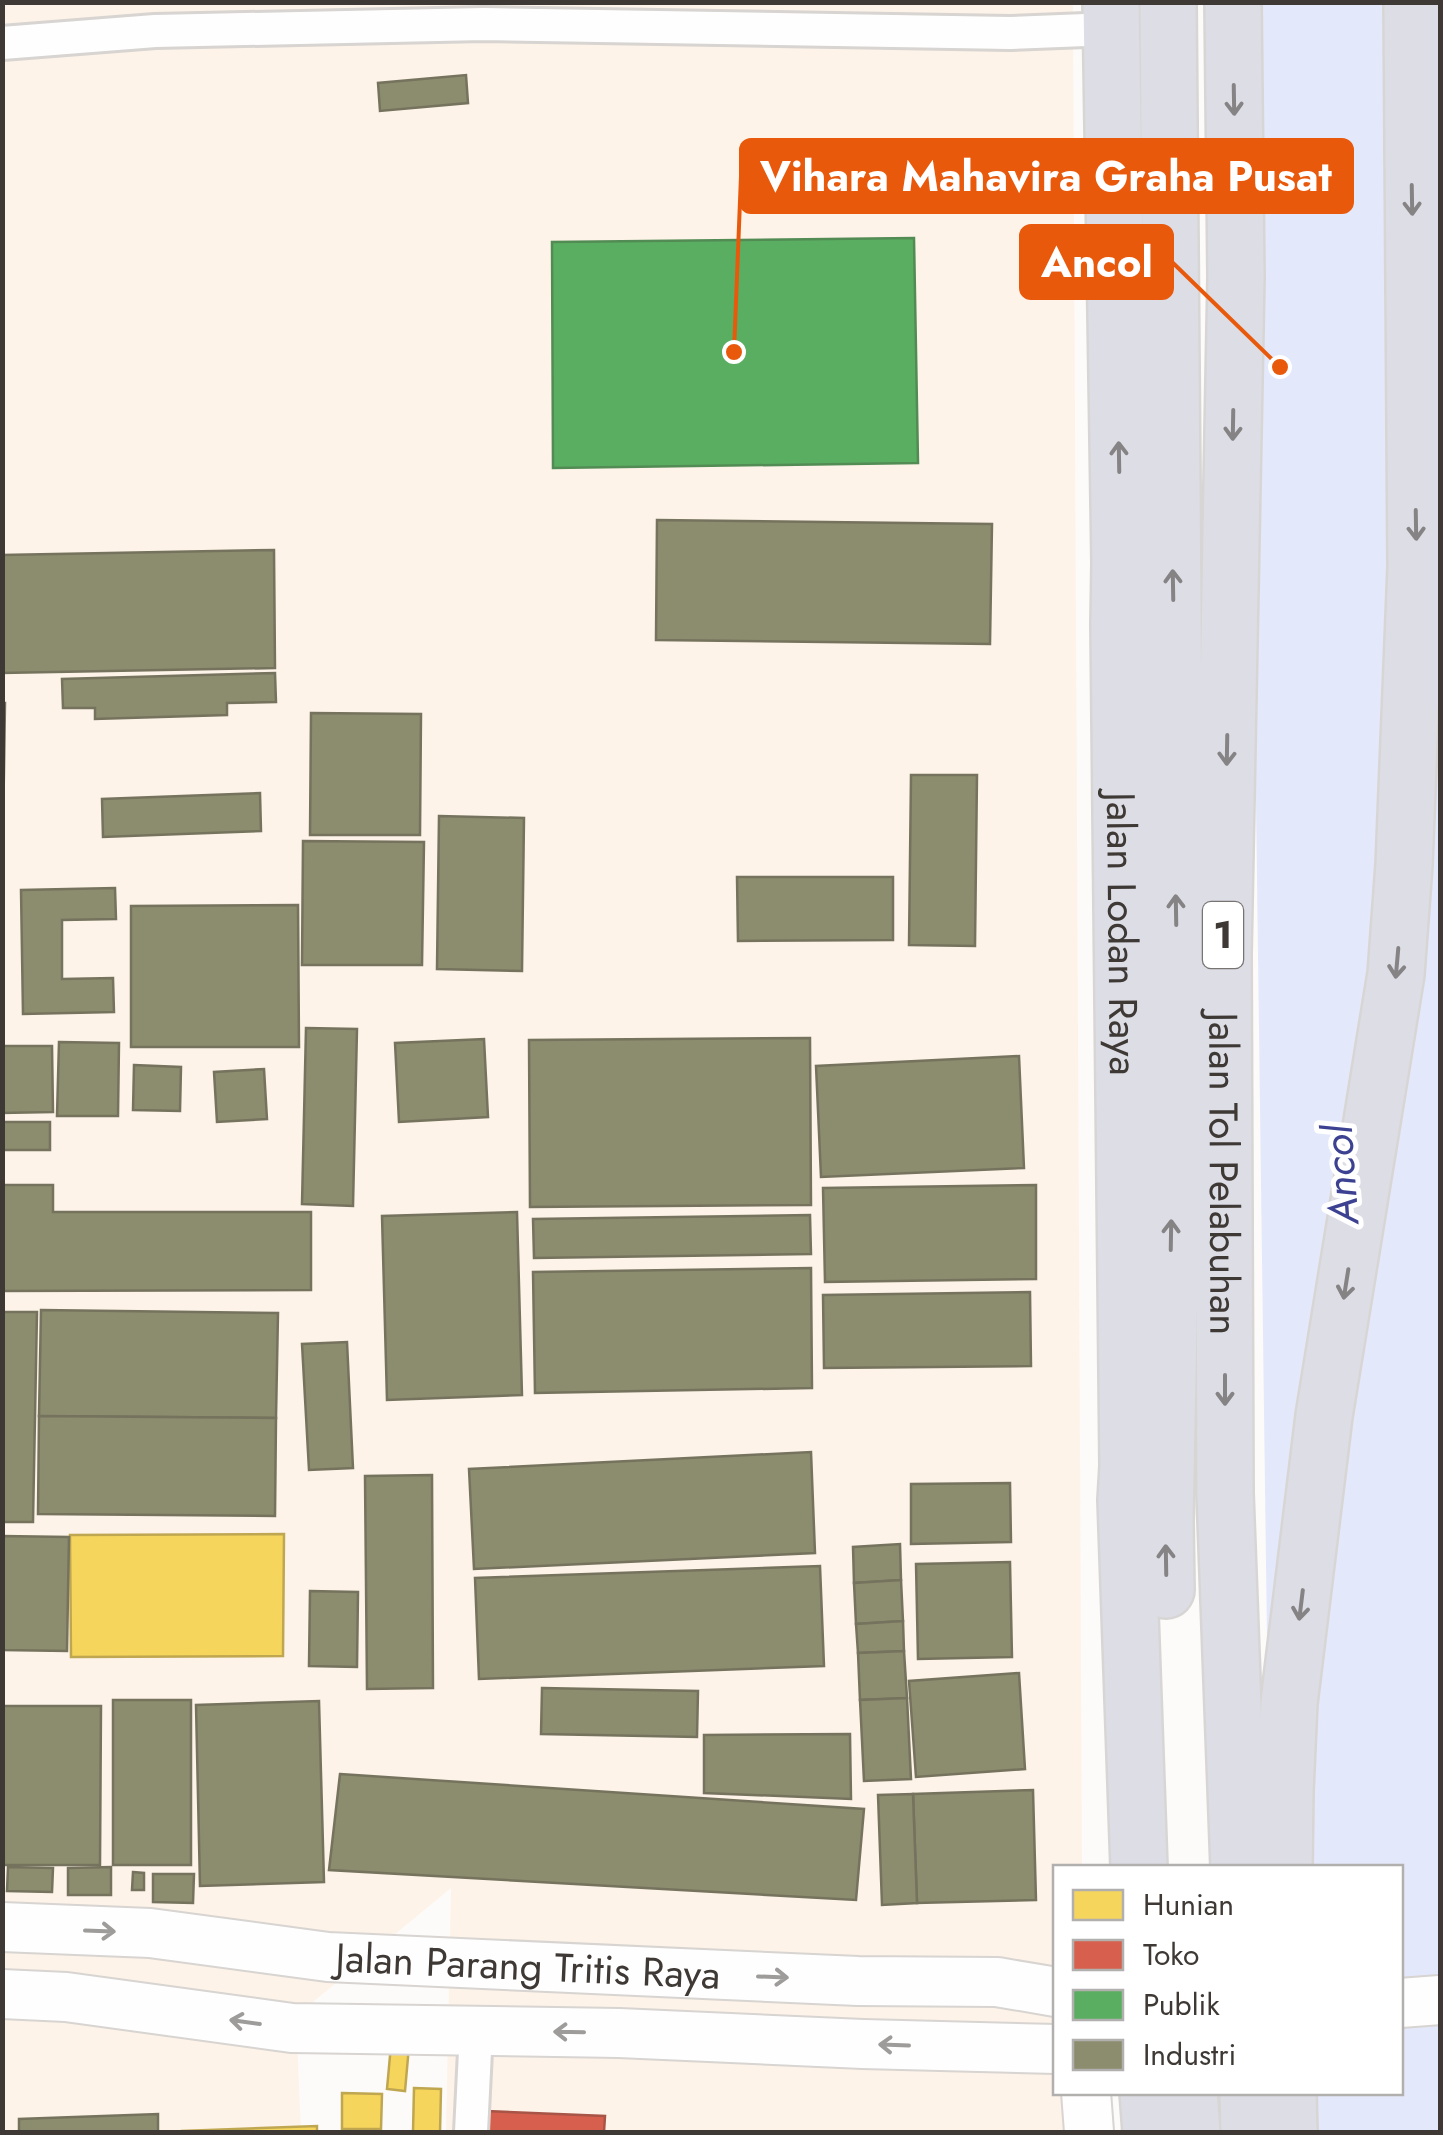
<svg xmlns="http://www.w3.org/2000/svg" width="1443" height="2135" font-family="Jost,sans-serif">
<rect width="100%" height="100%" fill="#fcfbf9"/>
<!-- built -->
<path fill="#fdf3e8" d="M3 3H1073L1082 1867 1056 1868V2092L1098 2093 1101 2132H446L451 1888 296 2016 301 2132H3Z"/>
<!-- water -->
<path fill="#e4e8fb" d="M1248 3H1440V2132H1278L1276 2093 1400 2092V1868L1270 1867 1251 423Z"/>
<!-- homes -->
<g fill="#f6d55c" stroke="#bfa650" stroke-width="2.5">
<path d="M284 1534 283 1656 71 1657 70 1535Z"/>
<path d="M391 2045 409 2046 405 2091 387 2089Z"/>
<path d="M414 2088 441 2089 440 2132H413Z"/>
<path d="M342 2093 382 2094 381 2129H342Z"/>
<path d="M317 2126V2132H182V2131Z"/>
</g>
<!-- shops -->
<path fill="#d6604d" stroke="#a85446" stroke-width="2.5" d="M486 2111 605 2116 604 2132H485Z"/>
<!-- public -->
<path fill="#5aae61" stroke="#528b54" stroke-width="2.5" d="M914 238 918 463 553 468 552 242Z"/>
<!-- industry -->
<g fill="#8c8c6e" stroke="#75735d" stroke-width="2.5">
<path d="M466 75 468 103 380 111 378 83Z"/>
<path d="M657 520 992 524 990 644 656 640Z"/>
<path d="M274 550 275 668 2 673V555Z"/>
<path d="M275 673 276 702 227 703V715L95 719V708H63L62 679Z"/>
<path d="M2 703H5L3 834H2Z"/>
<path d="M311 713 421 714 420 835H310Z"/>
<path d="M911 775H977L975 946 909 945Z"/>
<path d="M260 793 261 831 103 837 102 799Z"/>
<path d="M439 816 524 818 522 971 437 969Z"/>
<path d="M303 841 424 842 422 965H302Z"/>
<path d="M737 877H893V940L738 941Z"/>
<path d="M115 888 116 919 62 920V979L113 978 114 1012 23 1014 21 890Z"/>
<path d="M298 905 299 1047H131V906Z"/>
<path d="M306 1028 357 1029 353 1206 302 1204Z"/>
<path d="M810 1038 811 1205 530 1207 529 1040Z"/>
<path d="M484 1039 488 1117 399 1122 395 1043Z"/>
<path d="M59 1042 119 1043 118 1116H57Z"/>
<path d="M2 1046H52L53 1112 2 1113Z"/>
<path d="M1019 1056 1024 1168 821 1177 816 1066Z"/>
<path d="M134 1065 181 1067 180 1111 133 1110Z"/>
<path d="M264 1069 267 1119 217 1122 214 1072Z"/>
<rect x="2" y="1122" width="48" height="28"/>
<path d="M2 1185H53V1212H311V1290L2 1291Z"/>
<path d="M1036 1185V1279L825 1282 823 1188Z"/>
<path d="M517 1212 522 1395 387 1400 382 1216Z"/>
<path d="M810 1215 811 1254 534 1258 533 1219Z"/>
<path d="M811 1268 812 1388 535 1393 533 1272Z"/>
<path d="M1030 1292 1031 1366 824 1368 823 1295Z"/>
<path d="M41 1310 278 1313 276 1418 39 1416Z"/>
<path d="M2 1312H37L33 1522H2Z"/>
<path d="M347 1342 353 1468 309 1470 302 1344Z"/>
<path d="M39 1416 276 1418 275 1516 38 1514Z"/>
<path d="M811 1452 815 1553 474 1569 469 1469Z"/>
<path d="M432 1475 433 1688 367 1689 365 1476Z"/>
<path d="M1010 1483 1011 1542 911 1544V1484Z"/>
<path d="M2 1536 69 1537 67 1651 2 1650Z"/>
<path d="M900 1544 901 1580 854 1583 853 1547Z"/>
<path d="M1010 1562 1012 1657 918 1659 916 1564Z"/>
<path d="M820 1566 824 1666 479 1679 475 1578Z"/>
<path d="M901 1580 903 1621 856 1624 854 1583Z"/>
<path d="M310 1591 358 1592 357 1667 309 1666Z"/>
<path d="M903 1621 904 1651 858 1653 856 1624Z"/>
<path d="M904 1651 907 1698 860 1700 858 1653Z"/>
<path d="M1019 1673 1025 1769 916 1777 909 1681Z"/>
<path d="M542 1688 698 1691 697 1737 541 1734Z"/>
<path d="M907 1698 911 1779 864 1781 860 1700Z"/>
<rect x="113" y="1700" width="78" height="165"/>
<path d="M319 1701 324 1882 200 1886 196 1705Z"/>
<path d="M2 1706H101L100 1865H2Z"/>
<path d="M850 1734 851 1799 704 1793V1735Z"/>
<path d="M340 1774 864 1809 856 1900 329 1870Z"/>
<path d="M1033 1790 1036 1900 917 1903 913 1794Z"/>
<path d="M913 1794 917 1903 882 1905 878 1795Z"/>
<path d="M8 1867 53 1868 52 1892 7 1891Z"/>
<path d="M111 1867V1895H68V1868Z"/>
<path d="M133 1872 144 1873V1890H132Z"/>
<path d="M153 1874H194L193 1903 153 1902Z"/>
<path d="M158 2114V2132H19V2119Z"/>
</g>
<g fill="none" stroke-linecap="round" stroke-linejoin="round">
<!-- street casing -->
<g stroke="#d7d4d1" stroke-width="38">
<g id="street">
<path d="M2 43 155 31 484 24 1010 33 1111 29"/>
<path d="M471 2132 476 2031"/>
</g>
</g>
<!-- secondary casing -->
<g stroke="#d7d4d1" stroke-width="52">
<g id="secondary">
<path id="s1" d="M2 1927 150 1933 328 1957 858 1981 997 1982 1056 1992"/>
<path d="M2 1994 66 1997 292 2028 619 2033 863 2044 1056 2049"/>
<path d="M1400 2003 1440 2000"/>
<path d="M1086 2092 1089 2132"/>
</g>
</g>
<!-- highway casing -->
<g stroke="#d8d6d4" stroke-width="60">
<g id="highway">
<path id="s2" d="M1111 2 1120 563 1119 624 1128 1466 1126 1500 1139 1868"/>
<path id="s3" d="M1233 2 1236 277 1223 955 1225 1493 1239 1868"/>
<path d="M1166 1590 1165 1522 1176 979 1168 2"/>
<path d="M1284 1868 1285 1791 1289 1703 1324 1416 1396 974 1404 865 1416 567 1412 2"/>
<path d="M1148 2092 1151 2132"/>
<path d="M1189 2092 1192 2132"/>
<path d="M1248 2092 1249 2132"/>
<path d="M1288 2092 1289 2132"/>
</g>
</g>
<!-- street -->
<use href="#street" stroke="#fffefe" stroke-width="32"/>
<!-- secondary -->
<use href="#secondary" stroke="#fffefe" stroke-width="48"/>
<!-- highway -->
<use href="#highway" stroke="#dddde6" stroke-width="55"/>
</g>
<!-- one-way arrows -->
<defs><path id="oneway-shaft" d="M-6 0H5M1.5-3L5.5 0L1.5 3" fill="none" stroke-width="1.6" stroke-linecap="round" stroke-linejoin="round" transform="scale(2.5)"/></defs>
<g stroke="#868385">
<use href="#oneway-shaft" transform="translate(1234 100) rotate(89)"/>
<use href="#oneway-shaft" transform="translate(1412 200) rotate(89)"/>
<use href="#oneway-shaft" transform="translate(1233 425) rotate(91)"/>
<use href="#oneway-shaft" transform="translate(1119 457) rotate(-91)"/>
<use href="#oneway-shaft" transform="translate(1416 525) rotate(89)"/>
<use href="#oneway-shaft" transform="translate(1173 585) rotate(-91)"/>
<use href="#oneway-shaft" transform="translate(1227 750) rotate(91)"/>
<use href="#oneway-shaft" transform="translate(1176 910) rotate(-91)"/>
<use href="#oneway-shaft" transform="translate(1397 963) rotate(95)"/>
<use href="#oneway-shaft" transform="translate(1171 1235) rotate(-89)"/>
<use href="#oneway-shaft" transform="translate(1346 1284) rotate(99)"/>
<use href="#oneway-shaft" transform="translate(1225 1390) rotate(90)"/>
<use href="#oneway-shaft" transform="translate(1166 1560) rotate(-91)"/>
<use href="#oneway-shaft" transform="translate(1301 1605) rotate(97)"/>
</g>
<g stroke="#9e9c9a">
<use href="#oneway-shaft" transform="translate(100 1931) rotate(2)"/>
<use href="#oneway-shaft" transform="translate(773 1977) rotate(2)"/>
<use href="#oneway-shaft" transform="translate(245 2022) rotate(-172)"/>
<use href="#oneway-shaft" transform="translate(569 2032) rotate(-179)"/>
<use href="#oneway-shaft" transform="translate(894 2045) rotate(-178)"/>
</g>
<g text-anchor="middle" stroke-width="10" stroke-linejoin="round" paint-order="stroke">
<!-- shield labels -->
<rect fill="#fff" stroke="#787472" stroke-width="2.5" x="1203" y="902" width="40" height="66" rx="8"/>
<g font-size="38" font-weight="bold" fill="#3e3935">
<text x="1223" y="948">1</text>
</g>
<!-- street labels -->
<g font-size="40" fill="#3e3935" stroke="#fff">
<text dy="14" stroke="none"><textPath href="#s2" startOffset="932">Jalan Lodan Raya</textPath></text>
<text dy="14" stroke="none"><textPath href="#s3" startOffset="1172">Jalan Tol Pelabuhan</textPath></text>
<text dy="14" stroke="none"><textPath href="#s1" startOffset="528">Jalan Parang Tritis Raya</textPath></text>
</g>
<!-- water labels -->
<g font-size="42" font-style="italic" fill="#3c4291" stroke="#fff">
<text transform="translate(1340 1175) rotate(-94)" y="15">Ancol</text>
</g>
</g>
<!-- callouts -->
<path fill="none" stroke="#e8590c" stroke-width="4" d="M734 352L741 176M1280 367L1172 262"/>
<g fill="#e8590c" stroke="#fff" stroke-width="4">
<circle cx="734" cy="352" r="10"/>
<circle cx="1280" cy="367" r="10"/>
</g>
<g fill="#e8590c" stroke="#e8590c" stroke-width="4">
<rect x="741" y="140" width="611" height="72" rx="10"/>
<rect x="1021" y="226" width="151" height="72" rx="10"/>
</g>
<g font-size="42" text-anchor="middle" font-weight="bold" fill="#fff">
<text x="1046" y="191">Vihara Mahavira Graha Pusat</text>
<text x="1097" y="277">Ancol</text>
</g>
<!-- border -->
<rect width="1443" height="2135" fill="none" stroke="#3e3935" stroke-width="10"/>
<!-- legend -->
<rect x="1053" y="1865" width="350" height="230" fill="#ffffff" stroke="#b2b0ae" stroke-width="2.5"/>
<rect x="1073" y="1890" width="50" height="30" fill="#f6d55c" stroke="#b2b0ae" stroke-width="2.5"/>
<text x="1143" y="1915" font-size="30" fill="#3e3935">Hunian</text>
<rect x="1073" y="1940" width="50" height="30" fill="#d6604d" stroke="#b2b0ae" stroke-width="2.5"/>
<text x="1143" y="1965" font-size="30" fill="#3e3935">Toko</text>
<rect x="1073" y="1990" width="50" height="30" fill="#5aae61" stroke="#b2b0ae" stroke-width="2.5"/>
<text x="1143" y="2015" font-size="30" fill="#3e3935">Publik</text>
<rect x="1073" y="2040" width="50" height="30" fill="#8c8c6e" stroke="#b2b0ae" stroke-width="2.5"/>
<text x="1143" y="2065" font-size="30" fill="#3e3935">Industri</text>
</svg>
